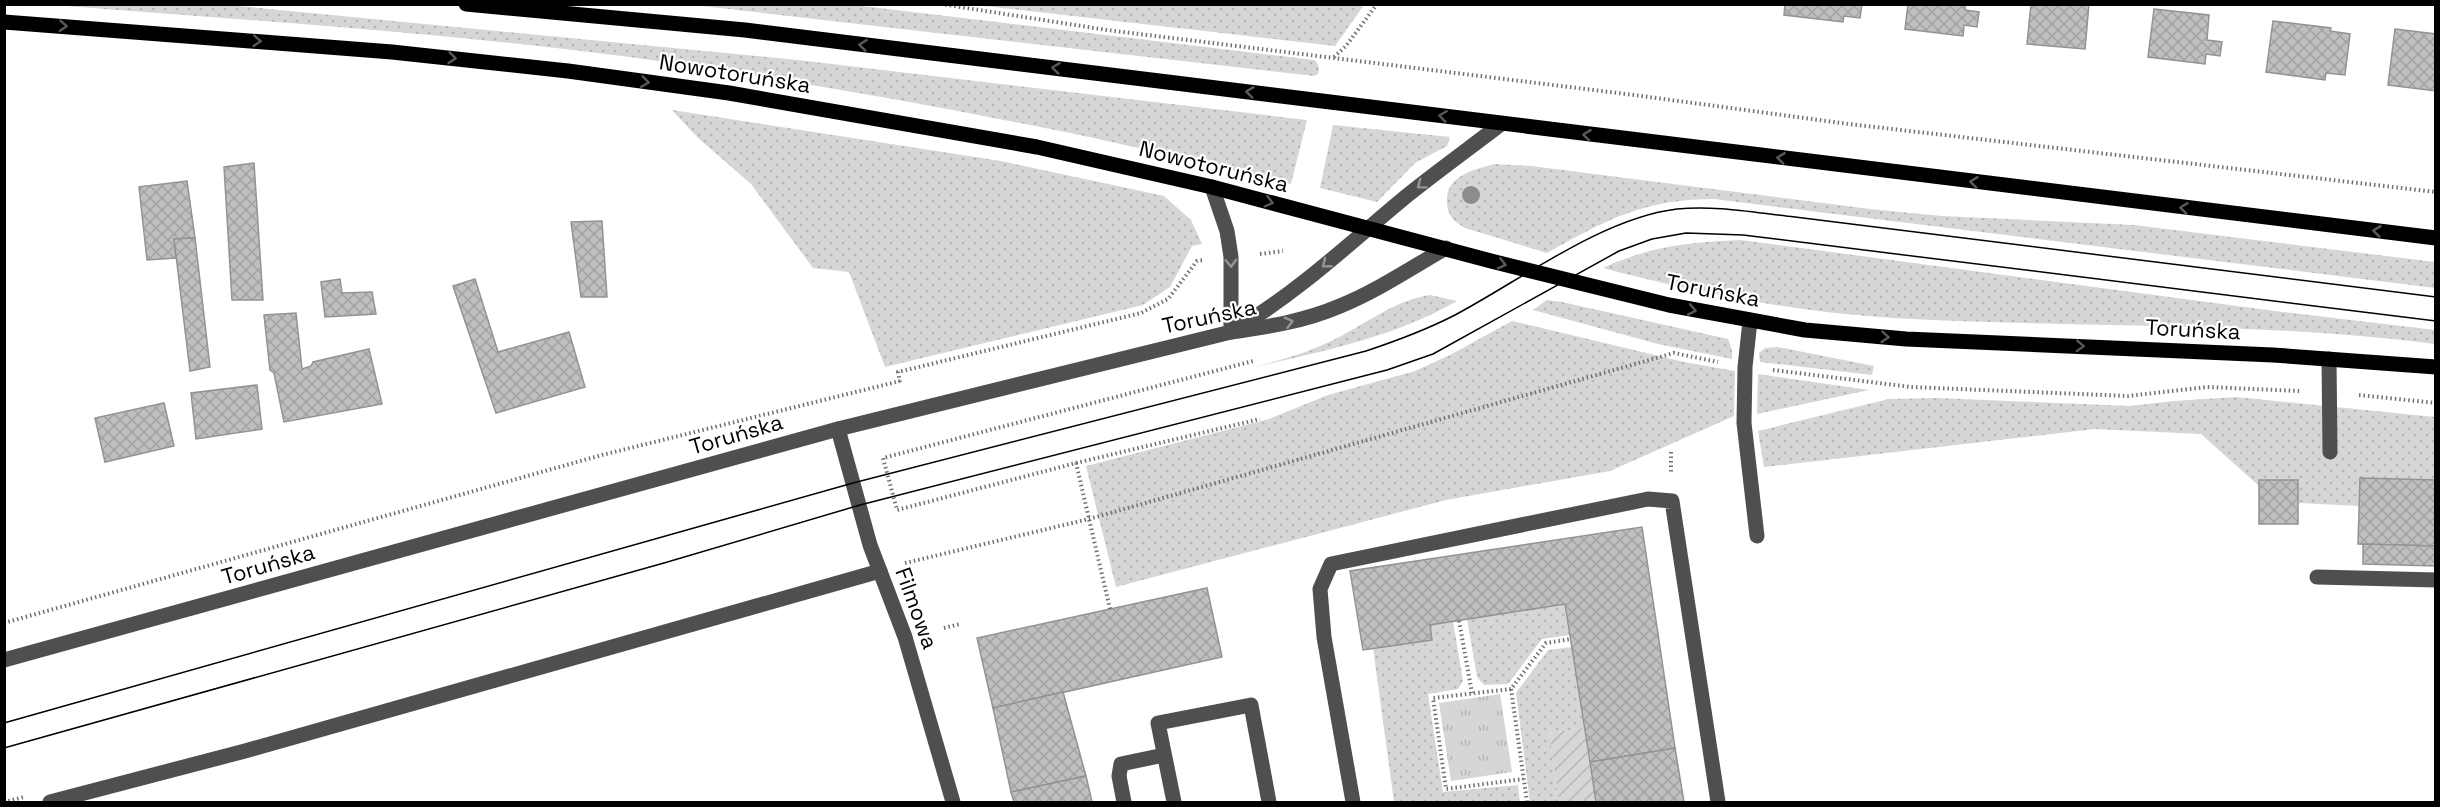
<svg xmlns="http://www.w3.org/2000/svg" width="2440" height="807" font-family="'Space Grotesk',sans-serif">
<defs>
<pattern id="grass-dots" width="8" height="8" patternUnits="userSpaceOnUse" patternTransform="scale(1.5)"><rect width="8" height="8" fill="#d6d6d6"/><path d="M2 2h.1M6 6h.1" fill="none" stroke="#b6b6b6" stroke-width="1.8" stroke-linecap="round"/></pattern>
<pattern id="park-tufts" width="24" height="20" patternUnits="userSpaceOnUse" patternTransform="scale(1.5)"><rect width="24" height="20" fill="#d6d6d6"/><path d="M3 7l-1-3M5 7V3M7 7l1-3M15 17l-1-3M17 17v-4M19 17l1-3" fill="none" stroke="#b6b6b6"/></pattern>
<pattern id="garden-furrows" width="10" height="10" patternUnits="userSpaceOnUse" patternTransform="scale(1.5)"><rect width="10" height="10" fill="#d6d6d6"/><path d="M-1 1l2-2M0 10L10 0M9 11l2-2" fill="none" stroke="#b6b6b6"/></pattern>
<pattern id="building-cross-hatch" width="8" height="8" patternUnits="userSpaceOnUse" patternTransform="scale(1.5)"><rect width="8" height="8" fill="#bfbfbf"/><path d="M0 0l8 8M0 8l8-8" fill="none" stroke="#a2a2a2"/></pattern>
</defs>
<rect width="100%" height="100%" fill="#fff"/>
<!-- grass -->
<g fill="url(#grass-dots)">
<path d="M229 5 798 60 1307 120 1291 184C1208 165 1124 143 1040 127 904 100 767 76 630 57 438 32 245 20 53 5Z"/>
<path d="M693 5H854L1314 60C1319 64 1320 68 1318 74L1314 76Z"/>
<path d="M976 5 1364 4V5L1335 46Z"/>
<path d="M672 110 1001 161 1164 196 1191 220 1202 244 1192 246 1170 287 1143 305 885 367 849 272 813 268 751 184 697 137Z"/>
<path d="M1333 125 1450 137 1447 146 1415 163 1377 202 1320 188Z"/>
<path d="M1495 164 1531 166 1870 209 1942 216 2134 225 2435 262V288L1714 199C1644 199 1606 220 1547 253L1465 228C1454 221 1447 216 1447 202 1445 176 1475 169 1495 164Z"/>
<path d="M1741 240 2275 311 2435 330V344C2256 321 2073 328 1893 318 1795 312 1697 293 1603 268 1650 246 1690 242 1741 240Z"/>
<path d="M1430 295 1457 301C1393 338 1322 351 1251 368 1277 361 1304 354 1329 342 1362 327 1394 300 1430 295Z"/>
<path d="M1547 300 1562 302 1728 339 1732 350V359L1658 344 1533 310Z"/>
<path d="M1512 321 1684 362 1735 371 1734 416 1610 471 1446 500 1116 587 1086 466 1269 419 1328 395 1415 371 1450 355Z"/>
<path d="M1778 347 1874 366 1872 375 1760 362 1759 353 1765 348Z"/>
<path d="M1758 374 1869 390 1757 414Z"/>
<path d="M2236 397 2435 417V480L2360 478V506L2298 503 2259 480V486L2201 434 2095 429 1764 467 1758 431 1889 399 1936 398 2130 406 2174 401Z"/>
<path d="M1565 604 1570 635 1542 639 1508 684 1484 685 1477 677 1467 619Z"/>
<path d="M1453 621 1463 681 1458 689 1428 694 1443 792 1518 785 1520 802H1394L1373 648 1430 625Z"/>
<path d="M1572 647 1584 728 1549 733 1559 802H1530L1516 693 1548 650Z"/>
</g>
<!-- park -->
<path fill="url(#park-tufts)" d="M1500 694 1512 772 1451 781 1439 703Z"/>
<!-- garden -->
<path fill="url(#garden-furrows)" d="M1584 728 1596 802H1559L1549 733Z"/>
<!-- building -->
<g fill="url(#building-cross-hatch)" stroke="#939393" stroke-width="1.5">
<path d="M1785 4H1862L1860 18 1844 16 1843 22 1784 15Z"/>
<path d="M1908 4H1965V10L1979 12 1977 27 1964 25 1963 36 1905 29Z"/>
<path d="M2031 4H2089L2085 49 2027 44Z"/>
<path d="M2154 9 2209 15 2207 40 2222 42 2220 56 2206 54 2205 64 2148 57Z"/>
<path d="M2273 21 2331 28 2330 31 2350 34 2345 75 2326 73 2325 80 2266 72Z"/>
<path d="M2395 29 2436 34V91L2388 85Z"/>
<path d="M254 163 263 300H232L224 167Z"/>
<path d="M187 181 195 238 174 239 176 258 147 260 139 187Z"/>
<path d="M602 221 607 297H581L571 222Z"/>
<path d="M195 238 210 367 190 371 174 239Z"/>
<path d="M340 279 342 293 372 292 376 314 325 317 321 282Z"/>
<path d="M475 279 498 352 569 332 585 387 496 413 453 286Z"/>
<path d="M296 313 302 369 311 366 313 362 369 349 382 404 284 422 274 373 270 370 264 315Z"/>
<path d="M257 385 262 429 196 439 191 393Z"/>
<path d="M164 403 174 446 105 462 95 418Z"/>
<path d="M2360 478 2436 480V546L2358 544Z"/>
<rect x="2259" y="480" width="39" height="44"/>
<path d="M1642 527 1675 748 1590 762 1565 604 1430 625 1432 640 1363 650 1350 571Z"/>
<path d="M2363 544 2436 546V566L2363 564Z"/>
<path d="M1207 588 1222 657 993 708 977 638Z"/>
<path d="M1063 692 1086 776 1011 792 993 708Z"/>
<path d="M1675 748 1684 802H1596L1590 762Z"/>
<path d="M1086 776 1092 802H1014L1011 792Z"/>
</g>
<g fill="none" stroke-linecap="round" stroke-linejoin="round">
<!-- path -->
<g stroke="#717171" stroke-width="4" stroke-dasharray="1.5 3" stroke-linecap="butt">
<path d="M941 4 1107 30 1634 95 1849 124 2436 192"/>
<path d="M1334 57 1346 46 1377 4"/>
<path d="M1260 254 1283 251"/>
<path d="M1773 370 1911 387 2128 396 2207 387 2300 391"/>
<path d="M900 382 898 372 1141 313 1168 299 1197 261 1204 260"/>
<path d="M2359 395 2436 403"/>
<path d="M1671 452V473"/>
<path d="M1076 463 1260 419"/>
<path d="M905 563 1089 519 1674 353 1718 362"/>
<path d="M1110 609 1076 463 897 510 883 458 1253 361"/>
<path d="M1459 621 1472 693"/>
<path d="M4 623 602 455 900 381"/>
<path d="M944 628 960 624"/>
<path d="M1511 689 1433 698 1446 789 1523 779"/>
<path d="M4 802 24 797"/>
<path d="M1527 802 1511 689 1546 643 1571 639"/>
</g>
<!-- minor -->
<g stroke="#4f4f4f" stroke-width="15">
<path d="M1212 187 1227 231 1231 257V332"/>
<path d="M1750 321 1745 367 1744 423 1757 536"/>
<path d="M1239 327C1301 290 1353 240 1409 194 1439 170 1471 147 1501 124"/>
<path d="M2329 359 2330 452"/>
<path d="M838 429 870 545 905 637 953 802"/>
<path d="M2317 577 2436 580"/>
<path d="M4 660 838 429 1231 332C1268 327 1305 321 1340 306 1377 291 1411 268 1446 248"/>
<path d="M50 802 245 751 880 571"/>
<path d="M1124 802 1119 776 1121 764 1164 755"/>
<path d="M1174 802 1158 723 1251 705 1269 802"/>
<path d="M1353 802 1324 637 1320 589 1331 564 1648 499 1672 501 1718 802"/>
</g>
<!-- major -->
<g stroke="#000" stroke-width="15">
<path d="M466 4 745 30 2436 238"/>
<path d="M4 22 392 52 568 71 729 93 1037 147 1212 187 1491 261 1669 305 1805 330 1906 339 2273 355 2436 367"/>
</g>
<!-- tram -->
<g stroke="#000" stroke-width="1.5">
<path d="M4 723 853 483 1366 351C1396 341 1426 330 1455 315 1521 280 1602 218 1677 209 1716 205 1756 213 1795 217L2436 297"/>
<path d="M4 748 664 563 860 505 1387 370 1433 354 1619 251 1652 239 1686 233 1743 235 2436 321"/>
</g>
</g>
<!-- trees -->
<circle fill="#8c8c8c" cx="1471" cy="195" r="9"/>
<!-- one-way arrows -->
<defs><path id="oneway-chevron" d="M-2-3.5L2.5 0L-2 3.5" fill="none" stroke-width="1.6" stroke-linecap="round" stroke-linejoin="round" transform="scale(1.5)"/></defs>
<g stroke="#595959">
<use href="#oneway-chevron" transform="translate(63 26) rotate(4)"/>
<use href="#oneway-chevron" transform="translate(257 41) rotate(4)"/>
<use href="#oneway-chevron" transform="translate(863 45) rotate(-173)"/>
<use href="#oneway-chevron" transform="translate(452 58) rotate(6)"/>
<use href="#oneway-chevron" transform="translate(1056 68) rotate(-173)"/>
<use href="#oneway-chevron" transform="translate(645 82) rotate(8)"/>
<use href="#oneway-chevron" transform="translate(1250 92) rotate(-173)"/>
<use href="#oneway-chevron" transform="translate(1443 116) rotate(-172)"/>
<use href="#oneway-chevron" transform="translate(1587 135) rotate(-173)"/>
<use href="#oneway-chevron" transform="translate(1781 158) rotate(-173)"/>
<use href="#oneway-chevron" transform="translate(1974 182) rotate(-173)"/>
<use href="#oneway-chevron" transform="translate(1269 202) rotate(15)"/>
<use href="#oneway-chevron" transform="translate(2184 208) rotate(-173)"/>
<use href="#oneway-chevron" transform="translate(2377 231) rotate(-173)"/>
<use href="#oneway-chevron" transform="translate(1502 264) rotate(14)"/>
<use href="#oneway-chevron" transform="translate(1692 310) rotate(11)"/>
<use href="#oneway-chevron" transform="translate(1885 337) rotate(5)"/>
<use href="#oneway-chevron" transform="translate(2080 346) rotate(2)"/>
</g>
<g stroke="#959595">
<use href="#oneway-chevron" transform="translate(1421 185) rotate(143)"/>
<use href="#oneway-chevron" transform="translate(1231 263) rotate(88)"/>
<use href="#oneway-chevron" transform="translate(1326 264) rotate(141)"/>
<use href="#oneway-chevron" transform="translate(1289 322) rotate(-15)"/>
</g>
<g text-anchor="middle" stroke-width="4.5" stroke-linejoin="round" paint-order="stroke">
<!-- street labels -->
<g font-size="22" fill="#000" stroke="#fff">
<text transform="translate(735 73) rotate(9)" y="8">Nowotoruńska</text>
<text transform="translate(1214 166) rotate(14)" y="8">Nowotoruńska</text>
<text transform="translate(1713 290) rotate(11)" y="8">Toruńska</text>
<text transform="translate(1209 316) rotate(-12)" y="8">Toruńska</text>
<text transform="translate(2193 329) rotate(3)" y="8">Toruńska</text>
<text transform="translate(736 434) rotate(-16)" y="8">Toruńska</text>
<text transform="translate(268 564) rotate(-16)" y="8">Toruńska</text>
<text transform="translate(917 608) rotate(70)" y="8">Filmowa</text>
</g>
</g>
<!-- border -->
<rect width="2440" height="807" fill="none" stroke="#000000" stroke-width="12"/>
</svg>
